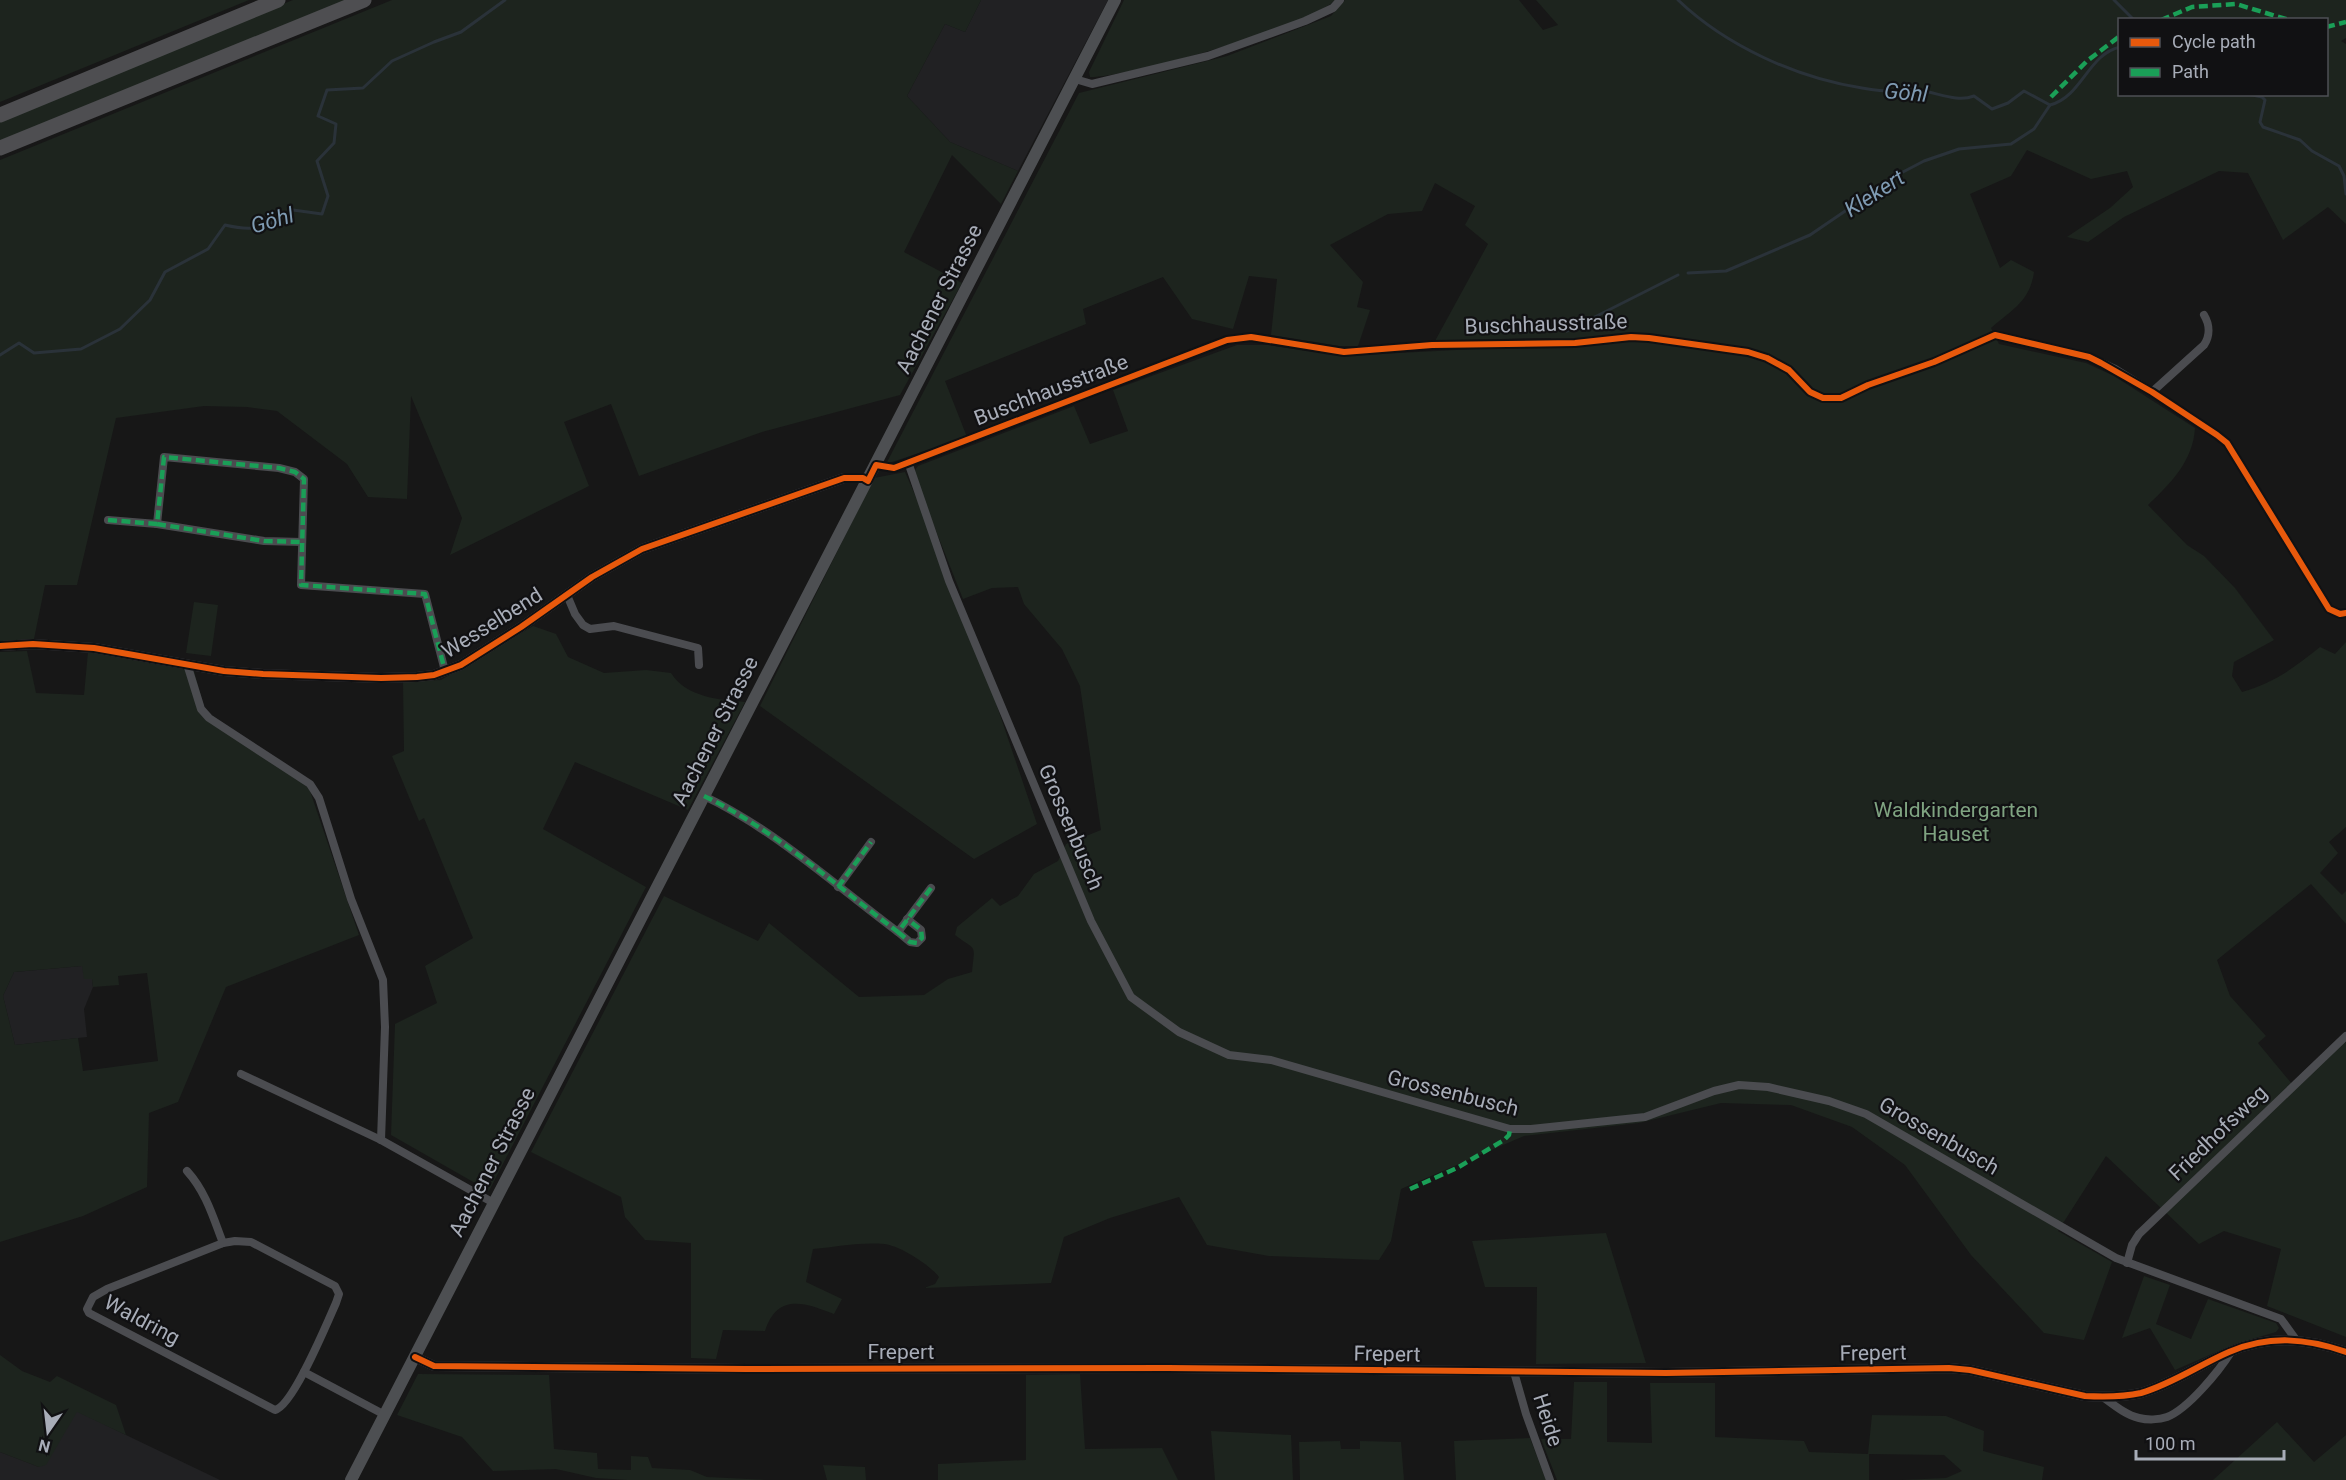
<svg xmlns="http://www.w3.org/2000/svg" width="2346" height="1480" font-family="Roboto,sans-serif">
<rect width="100%" height="100%" fill="#171717"/>
<!-- built -->
<g fill="#212123">
<path d="M981 0H1108L1018 171 950 142 907 96 945 24 965 32Z"/>
<path d="M82 966 92 978 93 987 84 1009 87 1037 15 1045 3 996 14 972Z"/>
<path d="M77 1411 126 1435 220 1480H0V1452L39 1467Z"/>
</g>
<!-- green -->
<g fill="#1d241e" fill-rule="evenodd">
<path d="M0 0H249L0 102Z"/>
<path d="M293 0H348L0 142V119Z"/>
<path d="M392 0H981L965 32 945 24 907 96 950 142 1018 171 1001 204 952 155 904 252 962 283 900 395 762 432 639 476 611 404 564 422 589 486 450 555 462 518 411 396 407 499 368 497 347 464 277 411 247 407 204 406 116 418 77 585H45L34 639 0 641V160Z"/>
<path d="M1124 0H1335C1313 25 1127 78 1090 77L1089 72Z"/>
<path d="M1345 0H1519L1543 30 1558 25 1536 0H2346V38L2341 41 2346 44V224L2328 207 2283 240 2248 173 2219 171 2124 217 2088 242 2067 237 2110 208 2133 187 2127 171 2091 179 2027 150 2011 176 1970 194 2000 268 2011 260 2034 272C2030 301 2013 309 1991 328L1999 344 2086 363 2114 376 2195 428C2193 461 2171 483 2148 505L2187 545 2204 556 2235 588 2274 640 2234 662 2232 676 2242 692C2275 682 2294 668 2320 647L2335 654 2346 642V827L2329 842 2338 853 2320 873 2342 895 2346 891V924L2311 884 2217 960 2230 996 2266 1036 2258 1043 2292 1084 2342 1039 2346 1043V1337L2267 1306 2281 1249 2224 1231 2199 1244 2106 1156 2058 1231 2112 1262 2084 1340 2044 1333 1971 1255 1905 1165 1852 1127 1791 1105 1721 1103 1639 1123 1524 1136 1401 1189 1391 1241 1379 1260 1269 1256 1207 1245 1179 1197 1110 1218 1064 1237 1051 1283 924 1288 935 1284 939 1277C930 1265 899 1245 884 1244 861 1242 836 1247 813 1249L806 1282 842 1299 834 1314C804 1302 777 1293 765 1331L723 1330 716 1359 691 1358V1243L645 1240 625 1217 621 1197 531 1152 664 896 758 941 769 923 859 997 924 995 948 979 972 972C975 942 977 952 955 935L957 927 992 898 1000 906 1018 896 1034 874 1058 861 1066 844 1101 830 1080 686 1062 649 1024 604 1018 587 992 588 963 599 913 473 918 466 1074 406 1090 444 1128 431 1113 390 1237 345H1268L1343 356 1551 345V338H1537L1435 341 1488 244 1465 225 1475 206 1435 183 1422 211 1388 214 1330 245 1363 282 1357 307 1370 310 1358 346H1339L1271 335 1277 279 1249 276 1233 329 1192 319 1163 277 1083 309 1086 324 945 381 967 437 886 464 1079 93 1227 56 1331 16ZM2120 20H2326V94H2120Z"/>
<path d="M905 472 961 600 1037 824 974 859 760 706 874 478Z"/>
<path d="M194 602 218 605 211 656 186 653Z"/>
<path d="M533 626 556 634 568 657 604 673 646 670 671 673C686 697 719 700 745 702L688 810 575 762 543 829 646 887 489 1191 391 1135 395 1024 437 1003 425 966 473 938 424 818 419 821 392 756 404 751 403 681 441 680Z"/>
<path d="M27 651 36 693 84 695 88 652 194 671 205 710 309 788 359 935 226 987 178 1102 149 1113 147 1187 83 1216 0 1242V652ZM82 966 84 979H92L93 987 119 985 118 976 147 973 158 1061 83 1071 78 1038 15 1045 3 996 14 972Z"/>
<path d="M1606 1233 1646 1363 1536 1364 1537 1287H1485L1472 1241Z"/>
<path d="M2144 1276 2170 1285 2156 1324 2191 1339 2208 1299 2276 1323 2279 1328 2276 1332 2235 1344 2175 1370 2150 1328 2122 1338Z"/>
<path d="M0 1355 22 1371 50 1382 57 1376 116 1405 126 1435 77 1412 46 1465 39 1467 0 1452Z"/>
<path d="M418 1374 549 1375 554 1449 597 1453 598 1469 631 1470V1456L648 1457 652 1468 690 1470 707 1477 767 1480H628L596 1478 556 1469 493 1471 462 1437 397 1415Z"/>
<path d="M1080 1374 1085 1449 1162 1448 1178 1480H938V1464L1026 1460V1375Z"/>
<path d="M1574 1382H1607V1442L1652 1443 1650 1383H1715V1437L1804 1441 1809 1452 1868 1454 1872 1415 1946 1416 1984 1431 1983 1451 2044 1467 2042 1480H1902L1946 1478 1962 1471 1944 1455 1869 1454V1480H1557L1541 1439H1571Z"/>
<path d="M2277 1422 2314 1462 2346 1435V1480H2213Z"/>
<path d="M1211 1431 1291 1435 1293 1480H1215Z"/>
<path d="M1530 1438 1546 1480H1456L1454 1441Z"/>
<path d="M1340 1441 1341 1449H1360V1441L1401 1442 1404 1480H1300L1299 1442Z"/>
<path d="M823 1465 865 1467 866 1480H827Z"/>
</g>
<g fill="none" stroke-linecap="round" stroke-linejoin="round">
<!-- stream -->
<g stroke="#2a3239" stroke-width="3">
<path d="M1678 0C1726 46 1797 78 1862 88 1874 90 1887 92 1899 91 1905 91 1911 89 1917 90 1937 92 1956 103 1974 96L1992 109 2008 103 2024 91 2050 105C2082 97 2088 54 2120 47"/>
<path d="M2114 0 2134 20"/>
<path d="M2248 94 2262 97 2265 100 2260 122 2263 127 2300 140 2312 151 2339 166 2344 176 2346 194"/>
<path d="M1688 273 1726 271 1810 235 1901 173 1924 161 1959 149 2011 144 2034 129 2050 105"/>
<path d="M1567 331 1678 275"/>
<path d="M0 355 19 343 34 353 81 349 120 329 150 300 165 272 208 249 225 225C254 232 269 228 293 210L322 214 328 196 317 161 334 143 336 124 318 116 327 90 363 88 392 61 434 42 461 32 505 0"/>
</g>
<!-- minor -->
<g stroke="#4b4c50" stroke-width="8">
<path d="M1075 79 1092 84 1208 56 1305 21 1333 8 1340 0"/>
<path d="M2152 392 2204 345C2210 336 2210 325 2204 315"/>
<path d="M908 462 949 581 1091 921 1131 997 1179 1032 1229 1055 1271 1060 1510 1129H1531L1645 1117 1714 1091 1739 1085 1768 1087 1829 1101 1866 1114 2116 1258 2281 1319 2297 1341"/>
<path d="M876 465 894 468 1227 340 1251 337 1344 352 1432 345 1575 343 1631 337 1649 338 1748 352 1767 358 1789 370 1810 392 1823 398H1841L1868 385 1934 362 1995 335 2089 357 2115 369 2152 392 2217 435 2227 443 2329 609 2340 614 2346 613"/>
<path d="M108 520 157 524 164 457 279 468 295 472 304 479 301 585 425 594 445 671"/>
<path d="M157 524 264 541 302 542"/>
<path d="M567 595 575 614 583 625 590 629 614 626 698 648 699 665"/>
<path d="M187 664 201 709 209 718 310 784 319 798 351 899 383 980 385 1027 381 1140"/>
<path d="M704 796C775 830 835 885 898 932L931 888"/>
<path d="M838 887 871 842"/>
<path d="M898 932 910 942 917 943 922 938 921 930 907 919"/>
<path d="M241 1074 381 1140 492 1202"/>
<path d="M187 1171C206 1192 213 1217 223 1243"/>
<path d="M235 1241 251 1242 335 1286 339 1294 336 1303C327 1323 293 1406 275 1410L89 1313 87 1309 93 1297 107 1289 223 1243Z"/>
<path d="M2127 1263 2132 1245 2139 1234 2346 1036"/>
<path d="M304 1372 385 1415"/>
<path d="M1514 1372 1526 1414 1550 1480"/>
<path d="M2103 1397C2114 1405 2126 1415 2139 1418 2147 1420 2159 1420 2167 1417 2188 1409 2219 1371 2231 1352"/>
</g>
<!-- tertiary -->
<g stroke="#4b4c50" stroke-width="10">
<path d="M0 646 33 644 94 648 224 671 263 674 381 678 417 677 434 675 461 665 521 627 592 577 642 549 844 478H863L868 481"/>
<path d="M415 1357 434 1366 745 1369 1168 1368 1666 1373 1949 1368 1970 1370 2085 1396C2104 1397 2123 1397 2141 1393 2172 1384 2199 1365 2229 1352 2269 1335 2306 1338 2346 1352"/>
</g>
<!-- primary -->
<path stroke="#4d4f52" stroke-width="12" d="M351 1480 1115 0"/>
<!-- motorway -->
<g stroke="#4e4e51" stroke-width="15">
<path d="M0 115 278 0"/>
<path d="M0 148 364 0"/>
</g>
<!-- quiet -->
<g stroke="#1a9f57" stroke-width="4.5" stroke-dasharray="9 4.5" stroke-linecap="butt">
<path d="M2161 20 2192 7 2236 4 2289 20"/>
<path d="M2326 27 2346 22"/>
<path d="M2051 97 2087 61 2120 36"/>
<path d="M108 520 157 524 164 457 279 468 295 472 304 479 301 585 425 594 445 671"/>
<path d="M157 524 264 541 302 542"/>
<path d="M704 796C775 830 835 885 898 932L931 888"/>
<path d="M838 887 871 842"/>
<path d="M898 932 910 942 917 943 922 938 921 930 907 919"/>
<path d="M1410 1189 1457 1168 1504 1140 1509 1135 1510 1129"/>
</g>
<!-- cycleway casing -->
<g stroke="#111113" stroke-width="10">
<g id="cycleway">
<path d="M0 646 33 644 94 648 224 671 263 674 381 678 417 677 434 675 461 665 521 627 592 577 642 549 844 478H863L868 481 876 465 894 468 1227 340 1251 337 1344 352 1432 345 1575 343 1631 337 1649 338 1748 352 1767 358 1789 370 1810 392 1823 398H1841L1868 385 1934 362 1995 335 2089 357 2101 363 2152 392 2217 435 2227 443 2329 609 2340 614 2346 613"/>
<path d="M415 1357 434 1366 745 1369 1168 1368 1666 1373 1949 1368 1970 1370 2085 1396C2104 1397 2123 1397 2141 1393 2172 1384 2199 1365 2229 1352 2269 1335 2306 1338 2346 1352"/>
</g>
</g>
<!-- cycleway -->
<use href="#cycleway" stroke="#e8590c" stroke-width="6"/>
</g>
<g text-anchor="middle" stroke-width="4.5" stroke-linejoin="round" paint-order="stroke">
<!-- street labels -->
<g font-size="21" fill="#a8adb8" stroke="#111113">
<text transform="translate(939 299) rotate(-63)" y="7">Aachener Strasse</text>
<text transform="translate(1546 324) rotate(-2)" y="7">Buschhausstraße</text>
<text transform="translate(1051 390) rotate(-21)" y="7">Buschhausstraße</text>
<text transform="translate(492 623) rotate(-32)" y="7">Wesselbend</text>
<text transform="translate(715 731) rotate(-63)" y="7">Aachener Strasse</text>
<text transform="translate(1071 827) rotate(67)" y="7">Grossenbusch</text>
<text transform="translate(1453 1093) rotate(14)" y="7">Grossenbusch</text>
<text transform="translate(2218 1133) rotate(-44)" y="7">Friedhofsweg</text>
<text transform="translate(1939 1136) rotate(30)" y="7">Grossenbusch</text>
<text transform="translate(492 1162) rotate(-63)" y="7">Aachener Strasse</text>
<text transform="translate(142 1320) rotate(28)" y="7">Waldring</text>
<text x="901" y="1359">Frepert</text>
<text transform="translate(1873 1353) rotate(-1)" y="7">Frepert</text>
<text transform="translate(1387 1354) rotate(1)" y="7">Frepert</text>
<text transform="translate(1548 1420) rotate(72)" y="7">Heide</text>
</g>
<!-- park labels -->
<g font-size="21" fill="#7fa381" stroke="#111113">
<text x="1956" y="817">Waldkindergarten<tspan x="1956" dy="24">Hauset</tspan></text>
</g>
<!-- water labels -->
<g font-size="22" font-style="italic" fill="#7f9bb3" stroke="#111113">
<text transform="translate(1906 92) rotate(5)" y="8">Göhl</text>
<text transform="translate(1874 193) rotate(-33)" y="8">Klekert</text>
<text transform="translate(272 220) rotate(-16)" y="8">Göhl</text>
</g>
</g>
<!-- legend -->
<rect x="2118" y="18" width="210" height="78" fill="#111113" stroke="#4d4f55" stroke-width="1.5"/>
<rect x="2130" y="38" width="30" height="9" fill="#e8590c" stroke="#4d4f55" stroke-width="1.5"/>
<text x="2172" y="48" font-size="18" fill="#a8adb8">Cycle path</text>
<rect x="2130" y="68" width="30" height="9" fill="#1a9f57" stroke="#4d4f55" stroke-width="1.5"/>
<text x="2172" y="78" font-size="18" fill="#a8adb8">Path</text>
<!-- north arrow -->
<g transform="translate(48 1432) rotate(194)" stroke="#111113" stroke-width="4.5" paint-order="stroke">
<path d="M0-4.5L10 22L0 15L-10 22Z" fill="#a8adb8"/>
<text y="-9" font-size="16" font-weight="bold" text-anchor="middle" fill="#a8adb8">N</text>
</g>
<!-- scale -->
<path d="M2136 1450v9h148v-9" fill="none" stroke="#a8adb8" stroke-width="3"/>
<text x="2145" y="1450" font-size="18" fill="#a8adb8" stroke="#111113" stroke-width="4.5" paint-order="stroke">100 m</text>
</svg>
